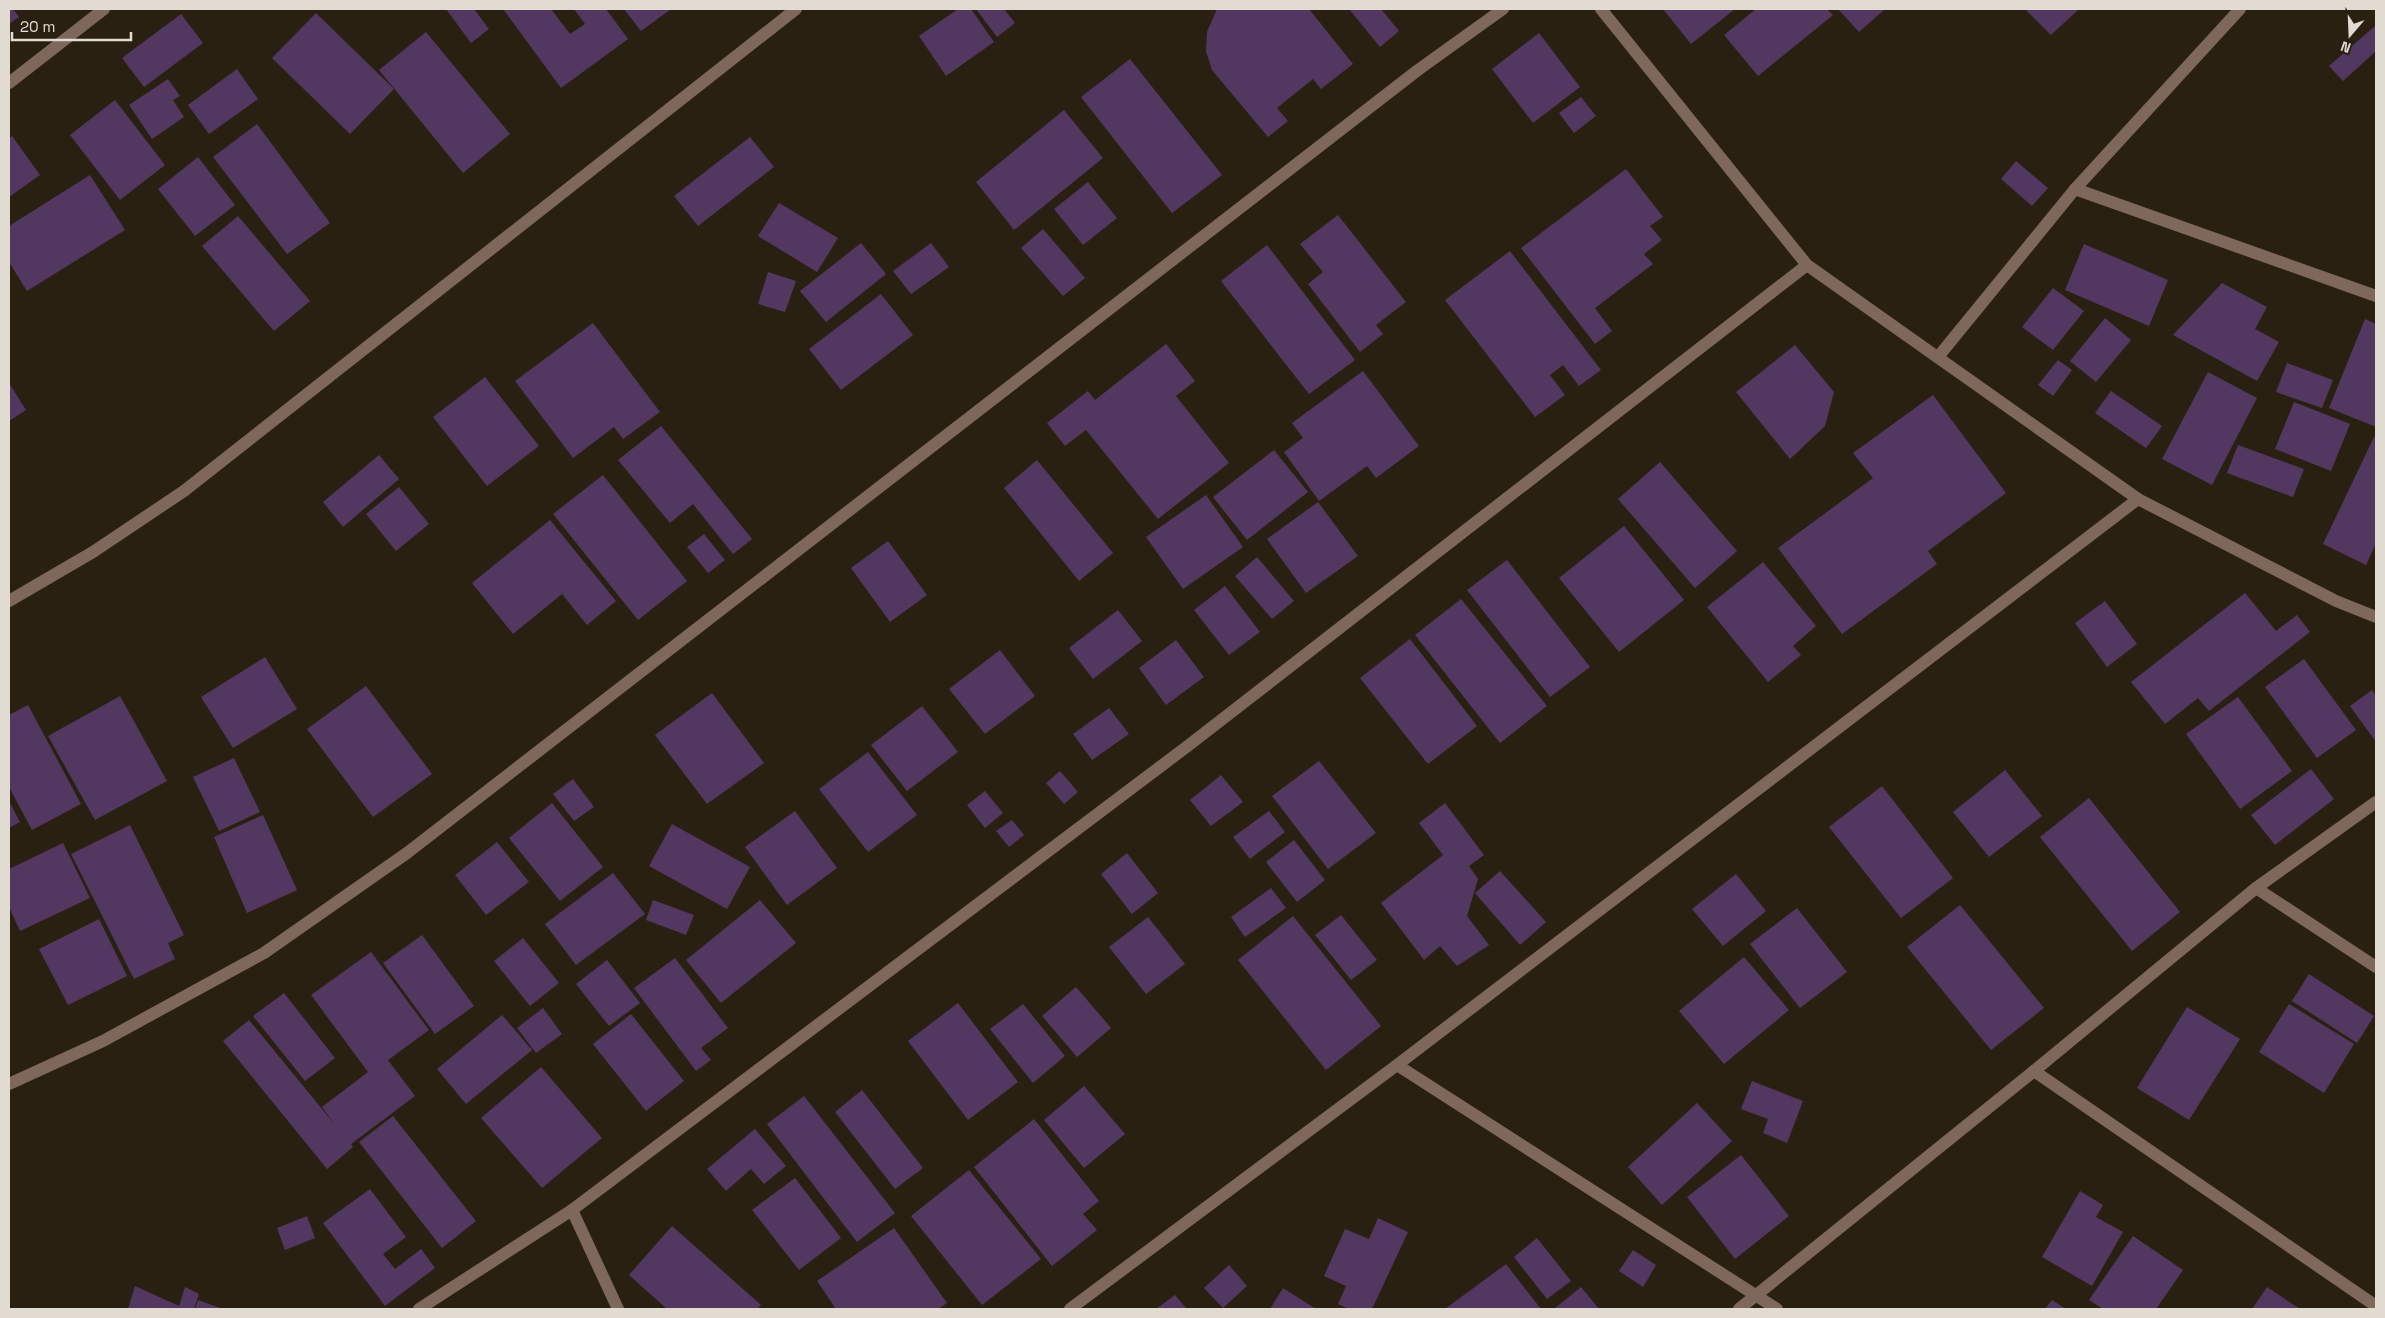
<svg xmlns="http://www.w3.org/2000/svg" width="2385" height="1318" font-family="'Space Grotesk',sans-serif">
<rect width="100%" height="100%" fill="#2a2012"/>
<!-- building -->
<g fill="#523761">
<path d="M9 9H13L19 17 9 24Z"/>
<path d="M446 9H474L489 29 471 43Z"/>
<path d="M503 9H551L570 34 585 24 574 9H606L628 39 561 88Z"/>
<path d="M624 9H671L641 31Z"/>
<path d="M958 9H971L994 42 946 76 919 36Z"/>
<path d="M976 9H1004L1015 23 997 37Z"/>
<path d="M1217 9H1309L1353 64 1321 89 1313 79 1277 108 1288 121 1268 137 1212 70 1206 51 1207 32Z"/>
<path d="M1349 9H1381L1399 31 1380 47Z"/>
<path d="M1663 9H1735L1691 44Z"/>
<path d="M1756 9H1827L1833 15 1758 76 1724 35Z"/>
<path d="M1838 9H1885L1859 32Z"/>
<path d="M2025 9H2079L2051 35Z"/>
<path d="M316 13 394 89 350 134 272 58Z"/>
<path d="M181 14 203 43 144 87 122 58Z"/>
<path d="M2376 25V51L2343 81 2329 66Z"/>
<path d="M426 32 510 134 463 173 379 70Z"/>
<path d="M1539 33 1580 87 1533 123 1492 69Z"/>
<path d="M1130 59 1222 175 1172 213 1081 97Z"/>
<path d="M237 69 258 99 209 134 188 105Z"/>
<path d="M168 79 180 96 173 100 184 117 152 139 129 105Z"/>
<path d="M1581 97 1596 116 1574 133 1559 113Z"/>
<path d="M115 100 165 165 120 200 70 135Z"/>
<path d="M1064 110 1103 158 1014 230 976 182Z"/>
<path d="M257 124 330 223 287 254 213 157Z"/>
<path d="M12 136 40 175 9 197V139Z"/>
<path d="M750 137 774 167 698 226 674 196Z"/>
<path d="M198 157 235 205 195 236 158 189Z"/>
<path d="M2016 161 2048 188 2032 206 2001 179Z"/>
<path d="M1626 169 1663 217 1650 226 1662 240 1644 254 1653 264 1595 308 1612 331 1595 344 1521 248Z"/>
<path d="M90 175 125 230 27 291 9 262V226Z"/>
<path d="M1088 182 1117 218 1083 245 1054 209Z"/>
<path d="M779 203 838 238 817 272 758 236Z"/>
<path d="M1338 215 1406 302 1376 325 1383 334 1360 352 1308 284 1323 272 1300 244Z"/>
<path d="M238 216 310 301 274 331 202 246Z"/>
<path d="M1043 229 1085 278 1063 296 1021 248Z"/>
<path d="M861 243 886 274 826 322 800 291Z"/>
<path d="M931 243 949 267 911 294 893 271Z"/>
<path d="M2084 244 2168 280 2149 326 2065 290Z"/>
<path d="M1267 245 1355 360 1309 394 1221 281Z"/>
<path d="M1510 251 1601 370 1579 386 1563 365 1550 375 1565 395 1535 417 1445 300Z"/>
<path d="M768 272 796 281 785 312 758 304Z"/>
<path d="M2222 283 2267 307 2255 329 2279 342 2257 381 2173 335Z"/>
<path d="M2053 288 2084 311 2053 350 2022 327Z"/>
<path d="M881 294 913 335 841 390 809 349Z"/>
<path d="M2105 318 2131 340 2096 382 2070 361Z"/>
<path d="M2365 319 2376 324V427L2329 408Z"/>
<path d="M593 323 660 412 623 439 614 427 573 458 515 381Z"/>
<path d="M1166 344 1195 381 1176 396 1229 463 1158 519 1086 430 1065 446 1047 423 1088 391 1095 400Z"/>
<path d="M1795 345 1834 392 1825 426 1790 459 1736 392Z"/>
<path d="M2058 360 2072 370 2053 396 2038 385Z"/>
<path d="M2287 363 2333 380 2322 408 2276 392Z"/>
<path d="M1363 371 1419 446 1376 478 1367 466 1319 501 1284 452 1303 438 1292 423Z"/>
<path d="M2208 372 2257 398 2212 485 2162 459Z"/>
<path d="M485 377 539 446 487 486 433 417Z"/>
<path d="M9 383 26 410 9 421Z"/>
<path d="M2111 391 2162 426 2146 448 2095 413Z"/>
<path d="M1933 395 2006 493 1928 551 1937 564 1842 634 1778 548 1873 478 1853 453Z"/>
<path d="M2294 402 2350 424 2331 471 2275 449Z"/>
<path d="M661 426 752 539 733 554 693 504 670 523 618 460Z"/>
<path d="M2374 437 2376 438V543L2366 565 2323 544Z"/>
<path d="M2238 445 2304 469 2293 497 2227 473Z"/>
<path d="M1274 450 1308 492 1247 540 1213 497Z"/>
<path d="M379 455 399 479 343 527 323 502Z"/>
<path d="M1037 460 1113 553 1079 581 1004 488Z"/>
<path d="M1660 462 1737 551 1695 588 1618 499Z"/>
<path d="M603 475 687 581 638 620 553 514Z"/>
<path d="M399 487 429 524 396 551 366 514Z"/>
<path d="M1206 495 1243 547 1183 589 1146 537Z"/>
<path d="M1318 502 1358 556 1306 593 1267 539Z"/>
<path d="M550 520 616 601 587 625 562 594 513 634 472 583Z"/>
<path d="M1624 526 1684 600 1619 652 1559 578Z"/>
<path d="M704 534 725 560 708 573 687 547Z"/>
<path d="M888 541 927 595 890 622 851 568Z"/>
<path d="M1257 557 1294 601 1272 619 1235 576Z"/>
<path d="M1507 560 1590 667 1550 697 1467 590Z"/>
<path d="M1763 562 1816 626 1793 646 1801 655 1768 682 1707 607Z"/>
<path d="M1225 586 1260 632 1229 655 1194 610Z"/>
<path d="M2245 593 2276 631 2297 615 2310 632 2209 711 2198 698 2165 724 2131 682Z"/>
<path d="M1461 599 1547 706 1500 743 1415 635Z"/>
<path d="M2105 601 2137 644 2107 667 2075 623Z"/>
<path d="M1118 610 1142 641 1093 679 1069 648Z"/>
<path d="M1410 639 1477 726 1428 764 1360 678Z"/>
<path d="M1176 640 1204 677 1166 705 1139 668Z"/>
<path d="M1000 650 1035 696 985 734 949 689Z"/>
<path d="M265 657 297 709 233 748 201 697Z"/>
<path d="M2304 659 2356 730 2317 758 2265 687Z"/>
<path d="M366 686 432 774 373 817 307 729Z"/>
<path d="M2372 690 2376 696V742L2350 706Z"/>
<path d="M712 693 764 763 707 804 655 735Z"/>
<path d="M120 696 167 781 95 820 48 736Z"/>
<path d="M2238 697 2292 771 2240 809 2186 734Z"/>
<path d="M28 705 81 804 32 830 9 787V715Z"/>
<path d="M922 706 958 752 907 791 871 745Z"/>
<path d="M1109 708 1129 734 1092 760 1073 734Z"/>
<path d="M868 752 917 815 868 852 819 789Z"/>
<path d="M234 758 260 812 219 831 193 777Z"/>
<path d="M1319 761 1376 833 1328 869 1272 796Z"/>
<path d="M2311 769 2334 799 2275 845 2251 815Z"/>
<path d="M2005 770 2042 816 1989 857 1953 812Z"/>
<path d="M1060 771 1078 792 1064 804 1046 783Z"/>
<path d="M1221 775 1243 802 1211 826 1190 800Z"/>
<path d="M573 779 594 807 574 821 553 794Z"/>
<path d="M1882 786 1953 878 1901 918 1829 827Z"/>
<path d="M985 791 1003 813 985 828 967 805Z"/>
<path d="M2089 798 2180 912 2132 951 2040 837Z"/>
<path d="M9 801 20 822 9 828Z"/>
<path d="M552 803 603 867 560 901 509 838Z"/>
<path d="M1445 803 1484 855 1469 866 1478 879 1467 916 1489 945 1457 966 1440 946 1424 960 1381 903 1443 855 1419 823Z"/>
<path d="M795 811 837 868 787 905 745 847Z"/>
<path d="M1269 811 1285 832 1250 859 1233 837Z"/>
<path d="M263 815 297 890 247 913 214 837Z"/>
<path d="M1012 820 1024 835 1009 847 996 831Z"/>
<path d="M672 824 750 867 727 909 649 866Z"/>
<path d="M130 825 184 935 168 943 175 959 134 979 71 854Z"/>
<path d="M1294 840 1325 880 1297 902 1266 862Z"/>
<path d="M497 842 529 882 486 915 455 875Z"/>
<path d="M63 843 90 898 20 931 9 907V869Z"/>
<path d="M1127 853 1158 893 1132 914 1101 874Z"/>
<path d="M1500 871 1546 922 1520 945 1475 893Z"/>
<path d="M613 873 645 914 576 965 545 924Z"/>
<path d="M1736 874 1766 911 1723 946 1692 909Z"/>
<path d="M1271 888 1286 908 1245 937 1231 917Z"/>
<path d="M653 900 694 915 686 935 646 920Z"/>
<path d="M760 900 796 943 721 1003 686 960Z"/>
<path d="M1960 905 2044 1008 1991 1050 1907 947Z"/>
<path d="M1797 908 1847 972 1800 1008 1750 944Z"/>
<path d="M1341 915 1377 960 1351 980 1315 935Z"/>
<path d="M1293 916 1381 1026 1326 1070 1238 960Z"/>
<path d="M1148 917 1185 964 1146 994 1109 947Z"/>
<path d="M99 919 127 976 68 1005 39 949Z"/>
<path d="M422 935 474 1006 435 1034 383 963Z"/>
<path d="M523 938 559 983 530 1006 494 961Z"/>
<path d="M371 952 429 1030 388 1060 415 1096 351 1144 353 1147 327 1169 223 1041 249 1020 336 1126 322 1107 368 1072 311 995Z"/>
<path d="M1744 957 1789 1010 1724 1064 1679 1011Z"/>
<path d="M675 958 728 1028 701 1048 711 1060 696 1071 634 988Z"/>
<path d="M607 960 640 1003 609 1026 576 984Z"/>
<path d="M2309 974 2374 1016 2357 1043 2292 1001Z"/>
<path d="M1076 987 1111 1028 1077 1057 1042 1016Z"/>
<path d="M284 993 335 1058 305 1081 253 1016Z"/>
<path d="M958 1003 1018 1082 968 1120 908 1041Z"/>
<path d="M1023 1004 1065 1056 1033 1083 990 1029Z"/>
<path d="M2289 1004 2354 1044 2324 1093 2259 1052Z"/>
<path d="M2187 1007 2240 1039 2189 1120 2137 1088Z"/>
<path d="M543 1008 562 1034 536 1053 517 1028Z"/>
<path d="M631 1014 684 1081 646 1111 593 1044Z"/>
<path d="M502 1015 532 1050 466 1104 437 1069Z"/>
<path d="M541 1067 602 1138 542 1188 481 1118Z"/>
<path d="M1752 1081 1803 1101 1787 1143 1763 1133 1768 1119 1741 1109Z"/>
<path d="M1084 1086 1125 1134 1084 1168 1044 1120Z"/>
<path d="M862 1090 923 1168 895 1189 835 1112Z"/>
<path d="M804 1096 895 1213 857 1242 767 1124Z"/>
<path d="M1697 1103 1732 1141 1662 1205 1628 1167Z"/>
<path d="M393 1116 476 1221 442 1248 359 1142Z"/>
<path d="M1034 1119 1099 1201 1083 1214 1097 1230 1052 1266 974 1167Z"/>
<path d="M755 1129 786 1166 764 1184 751 1169 726 1191 707 1169Z"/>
<path d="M1741 1155 1789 1216 1735 1259 1687 1197Z"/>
<path d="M969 1170 1041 1259 982 1305 911 1216Z"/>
<path d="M795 1178 841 1238 799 1270 752 1210Z"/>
<path d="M370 1189 406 1237 383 1254 395 1269 421 1249 435 1268 385 1306 323 1223Z"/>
<path d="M2080 1191 2103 1205 2096 1217 2123 1232 2092 1286 2042 1257Z"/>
<path d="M307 1216 315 1238 285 1250 277 1228Z"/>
<path d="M1378 1218 1408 1232 1372 1309H1349L1338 1304 1346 1286 1324 1276 1345 1229 1369 1239Z"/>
<path d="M672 1226 761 1305 757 1309H667L629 1275Z"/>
<path d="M894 1228 947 1303 938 1309H836L817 1281Z"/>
<path d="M2133 1236 2183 1270 2156 1309H2103L2089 1300Z"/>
<path d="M1537 1238 1571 1281 1547 1299 1514 1257Z"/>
<path d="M1633 1250 1656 1265 1643 1287 1619 1271Z"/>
<path d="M1506 1264 1541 1309H1445Z"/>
<path d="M1229 1265 1247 1286 1223 1308 1204 1288Z"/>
<path d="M135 1286 179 1306 185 1287 199 1294 194 1309H128Z"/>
<path d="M1581 1287 1599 1309H1554Z"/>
<path d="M2267 1287 2300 1309H2252Z"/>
<path d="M1283 1288 1316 1309H1270Z"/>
<path d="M1175 1295 1187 1309H1156Z"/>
<path d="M198 1300 223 1309H195Z"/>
<path d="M2052 1300 2066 1309H2045Z"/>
</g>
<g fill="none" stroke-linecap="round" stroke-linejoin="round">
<!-- minor -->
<g stroke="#7e675b" stroke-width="12">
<path d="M1601 9 1807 265 2138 499 2336 601 2376 617"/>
<path d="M9 83 104 9"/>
<path d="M2075 189 2376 296"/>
<path d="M1938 357 2075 189 2240 9"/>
<path d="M9 601 93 552 184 491 796 9"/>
<path d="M2256 888 2376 967"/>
<path d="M1397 1065 1777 1309"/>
<path d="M2034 1071 2376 1306"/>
<path d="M9 1084 103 1041 264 953 407 853 1418 70 1503 9"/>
<path d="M572 1210 618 1309"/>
<path d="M419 1309 572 1210 1189 745 1807 265"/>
<path d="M1070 1309 1397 1065 2138 499"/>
<path d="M1739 1309 2034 1071 2256 888 2376 802"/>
</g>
</g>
<!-- border -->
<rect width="2385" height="1318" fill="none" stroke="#e2dbd2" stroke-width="20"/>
<!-- north arrow -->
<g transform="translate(2350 35) rotate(199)" stroke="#2a2012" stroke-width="4" paint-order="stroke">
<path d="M0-4L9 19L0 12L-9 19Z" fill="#e2dbd2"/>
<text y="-8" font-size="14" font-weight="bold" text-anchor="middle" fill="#e2dbd2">N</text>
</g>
<!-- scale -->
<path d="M12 32v8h119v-8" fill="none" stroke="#e2dbd2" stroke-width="2.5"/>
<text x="20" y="32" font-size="15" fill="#e2dbd2" stroke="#2a2012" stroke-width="4" paint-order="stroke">20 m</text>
</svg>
